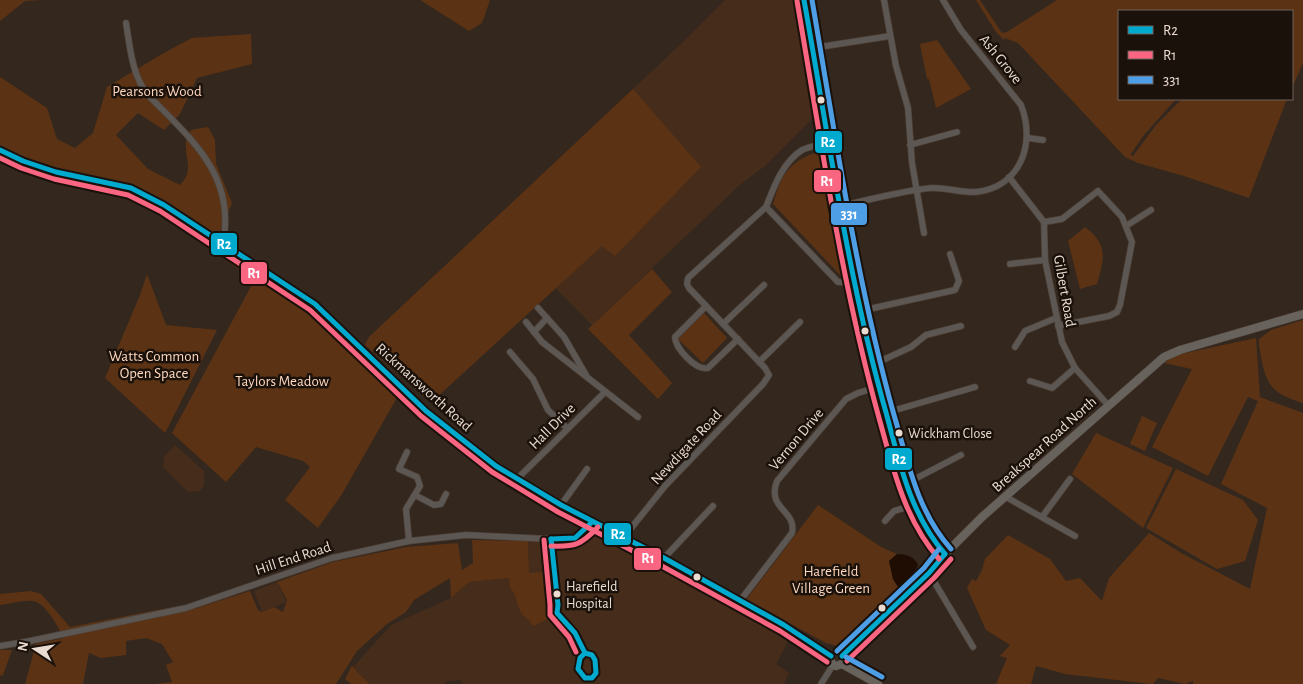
<svg xmlns="http://www.w3.org/2000/svg" width="1303" height="684" font-family="'Alegreya Sans',sans-serif">
<rect width="100%" height="100%" fill="#34271e"/>
<!-- built -->
<g fill="#462c1a">
<path d="M725 0H799L820 111 765 166 741 184 592 325 555 288 436 398H426L365 345 369 337 685 40Z"/>
<path d="M175 445 204 471V485L200 491 188 492 163 467 164 457Z"/>
<path d="M588 530 730 597 793 632 776 664 789 673 784 684H462L461 680 448 681 444 684H370L359 674 354 666 391 625 451 598 469 582 529 576 528 541H578Z"/>
<path d="M277 582 286 602 262 612 254 591Z"/>
</g>
<!-- green -->
<g fill="#5b3314">
<path d="M0 0H41L25 1 0 21Z"/>
<path d="M420 0H490L482 23 469 31Z"/>
<path d="M976 0H980L1002 33 1007 32 1057 0H1303V63L1292 88V11H1119V99H1176L1144 135 1131 154V156H1133L1156 125 1182 99H1287L1249 198 1184 176 1138 163 1125 157 1018 43 1005 38 1004 40 996 32Z"/>
<path d="M251 34 252 64 197 78 180 114 164 130 138 113 116 135 148 169 180 185C195 170 184 158 186 142 187 138 190 133 191 130L208 127 215 140 216 164 232 203 218 236 253 262 242 272 131 187 45 168 0 145V77L47 108 57 139 75 148 93 133 107 87 162 54 192 38Z"/>
<path d="M937 40 971 89 936 108 929 79H927L920 44Z"/>
<path d="M633 89 701 167 615 256 602 246 436 398H426L365 345 369 337Z"/>
<path d="M829 150 851 274 841 276 773 204C776 195 779 182 785 174 796 159 812 152 829 150Z"/>
<path d="M1085 227C1109 245 1104 259 1097 284L1080 289 1068 241Z"/>
<path d="M652 269 672 292 629 335 672 383 658 399 588 329Z"/>
<path d="M147 274 166 325 217 330 165 433 105 378 140 295Z"/>
<path d="M256 277 311 313 335 332 392 383 399 394 342 494 318 528 285 500 310 467 303 461 256 447 226 482 172 433Z"/>
<path d="M704 313 727 338 703 363 678 339Z"/>
<path d="M1303 320V403C1266 392 1265 380 1259 345V339L1271 330Z"/>
<path d="M1256 338 1260 397 1303 413V684H1193V681L1185 684 1158 678 1153 684H1151L1065 674 1036 666 1031 684H996L1007 658 1000 656 1010 645 986 630 967 588 972 579 976 581 982 570 985 559 1008 535 1050 559 1066 581 1080 578 1102 601 1109 578 1149 533 1183 554 1250 589 1267 508 1221 484 1258 401 1248 397 1208 476 1152 447 1192 369 1164 363 1176 355Z"/>
<path d="M1142 416 1157 423 1145 451 1130 444Z"/>
<path d="M1096 433 1173 468 1143 528 1072 474Z"/>
<path d="M1176 469 1243 500 1258 520 1245 561 1217 569 1146 528Z"/>
<path d="M818 505 881 547 897 554 889 561 893 579 900 590 837 646 826 643 746 600Z"/>
<path d="M472 540 528 541 529 573 550 571 553 589 551 591 553 604 549 610 548 619 533 626C530 620 526 618 522 614 516 606 518 595 510 588L509 578 469 582 451 598 450 578 414 600 406 612 387 624 357 651 336 684H154L172 682 166 665 173 662 162 644 146 638 126 641V655L101 658 89 653 83 684H25L36 644 64 638C58 627 46 603 33 601 23 600 10 604 0 605V594L31 591 41 594 70 627 178 606 194 609 250 591 258 610 262 612 274 607 283 612 287 600 277 582 333 562 406 547 458 543 462 570 473 563Z"/>
<path d="M0 650H12L3 675 0 676Z"/>
<path d="M352 665 359 674 370 684H351L345 679Z"/>
</g>
<!-- water -->
<path fill="#1f0d03" d="M897 554C906 554 915 557 918 565L914 574 900 590 893 579 889 561Z"/>
<g fill="none" stroke-linecap="round" stroke-linejoin="round">
<!-- street casing -->
<g stroke="#50453c" stroke-width="7">
<g id="street">
<path d="M884 0 896 66 908 108 912 163 924 233"/>
<path d="M126 23C130 47 132 76 148 95 192 140 236 175 223 244"/>
<path d="M813 48 890 36"/>
<path d="M1028 138 1043 140"/>
<path d="M829 142C821 145 810 146 802 150 782 163 774 187 766 207L838 282 855 283"/>
<path d="M910 145 957 132"/>
<path d="M1009 177 1044 222 1045 260 1062 342 1075 368 1108 405"/>
<path d="M840 206C870 200 900 191 931 188 946 187 961 193 976 192 1021 187 1036 143 1021 105L961 30 943 0"/>
<path d="M1044 222 1062 219 1098 191 1122 217 1132 242 1120 305 1117 312 1109 316 1058 326"/>
<path d="M1126 226 1151 210"/>
<path d="M1010 264 1045 260"/>
<path d="M706 306 675 337C675 348 696 371 708 368L738 339"/>
<path d="M538 308 564 337 586 375"/>
<path d="M860 311 955 290 959 281 950 254"/>
<path d="M526 322 542 342 638 417"/>
<path d="M723 324 764 285"/>
<path d="M534 332 547 318"/>
<path d="M1015 347 1025 331 1056 318"/>
<path d="M510 352 533 379 548 410 567 428"/>
<path d="M759 362 800 322"/>
<path d="M872 365 911 347 926 335 961 326"/>
<path d="M1030 381 1052 388 1075 368"/>
<path d="M885 413 975 387"/>
<path d="M407 452 399 469 417 477 420 486 406 509 409 541"/>
<path d="M518 478 605 392"/>
<path d="M907 483 961 455"/>
<path d="M415 495 434 505 441 504 446 494"/>
<path d="M1006 497 1075 536"/>
<path d="M561 505 587 469"/>
<path d="M1042 517 1070 479"/>
<path d="M885 521 894 511 914 505"/>
<path d="M624 537 665 486 763 384 769 375 765 368 689 288 687 284 688 278 766 207"/>
<path d="M664 558 713 506"/>
<path d="M929 573 973 647"/>
<path d="M740 601 792 533C797 510 766 509 777 481L846 399 858 393 878 387"/>
<path d="M0 646 30 641 186 608 332 558 409 541 466 535 570 540 577 538 592 522"/>
<path d="M821 684 833 665"/>
</g>
</g>
<!-- secondary casing -->
<g stroke="#50453c" stroke-width="9">
<g id="secondary">
<path d="M804 0C831 148 850 298 894 442 905 481 915 524 945 554"/>
<path d="M0 150 23 161 56 172 131 188 164 205 315 304 426 411 496 466 561 505 664 558 784 625 831 656"/>
<path d="M831 656 830 660 833 665 836 666 842 664"/>
<path d="M842 656 930 572 945 554 982 517 1164 357 1180 350 1303 314"/>
<path d="M842 664 878 684"/>
</g>
</g>
<!-- street -->
<use href="#street" stroke="#5d5754" stroke-width="5.5"/>
<!-- secondary -->
<use href="#secondary" stroke="#68625d" stroke-width="8"/>
<!-- bus-1 casing -->
<g stroke="#1b110b" stroke-width="9">
<g id="bus-1">
<path d="M804 0C829 139 848 280 887 416 900 465 911 515 945 554"/>
<path d="M0 150 23 161 56 172 131 188 164 205 315 304 426 411 496 466 561 505 664 558 784 625 831 656"/>
<path d="M551 539 558 605 557 613 575 633 585 653"/>
<path d="M551 539 575 538 592 522"/>
<path d="M585 653 592 655 595 660 596 673 592 678H585L578 669 580 658Z"/>
<path d="M842 656 929 573 945 554"/>
</g>
</g>
<!-- bus-2 casing -->
<g stroke="#1b110b" stroke-width="9">
<g id="bus-2">
<path d="M797 1C821 141 841 281 879 418 893 468 904 519 939 559"/>
<path d="M0 158 21 168 54 179 128 195 160 211 310 310 421 416 492 472 558 512 660 565 780 631 827 662"/>
<path d="M544 540 550 605V615L569 637 576 652"/>
<path d="M551 546C575 547 581 545 598 527"/>
<path d="M847 661 934 578 951 559"/>
</g>
</g>
<!-- bus-3 casing -->
<g stroke="#1b110b" stroke-width="9">
<g id="bus-3">
<path d="M812 0C836 139 856 279 894 415 908 462 917 511 951 549"/>
<path d="M837 651 924 568 939 549"/>
<path d="M846 657 882 677"/>
</g>
</g>
<!-- bus-1 -->
<use href="#bus-1" stroke="#00a9ce" stroke-width="5"/>
<!-- bus-2 -->
<use href="#bus-2" stroke="#fa6682" stroke-width="5"/>
<!-- bus-3 -->
<use href="#bus-3" stroke="#4d9ee5" stroke-width="5"/>
</g>
<!-- markers -->
<g fill="#ebdcd2" stroke="#1b110b" stroke-width="2">
<circle cx="821" cy="100" r="4.5"/>
<circle cx="865" cy="331" r="4.5"/>
<circle cx="899" cy="433" r="4.5"/>
<circle cx="697" cy="577" r="4.5"/>
<circle cx="557" cy="594" r="4.5"/>
<circle cx="882" cy="608" r="4.5"/>
</g>
<g text-anchor="middle" stroke-width="5" stroke-linejoin="round" paint-order="stroke">
<!-- bus labels -->
<g font-size="14" fill="#ebdcd2" stroke="#1b110b" text-anchor="start">
<text x="908" y="438">Wickham Close</text>
<text x="566" y="591">Harefield<tspan x="566" dy="17">Hospital</tspan></text>
</g>
<!-- street labels -->
<g font-size="15" fill="#ebdcd2" stroke="#1b110b">
<text transform="translate(1001 59) rotate(51)" y="5">Ash Grove</text>
<text transform="translate(1065 291) rotate(80)" y="5">Gilbert Road</text>
<text transform="translate(424 387) rotate(42)" y="5">Rickmansworth Road</text>
<text transform="translate(552 426) rotate(-45)" y="5">Hall Drive</text>
<text transform="translate(796 439) rotate(-50)" y="5">Vernon Drive</text>
<text transform="translate(1044 444) rotate(-42)" y="5">Breakspear Road North</text>
<text transform="translate(686 447) rotate(-47)" y="5">Newdigate Road</text>
<text transform="translate(293 558) rotate(-18)" y="5">Hill End Road</text>
</g>
<!-- park labels -->
<g font-size="15" fill="#fed8bf" stroke="#1b110b">
<text x="157" y="96">Pearsons Wood</text>
<text x="154" y="361">Watts Common<tspan x="154" dy="17">Open Space</tspan></text>
<text x="282" y="386">Taylors Meadow</text>
<text x="831" y="576">Harefield<tspan x="831" dy="17">Village Green</tspan></text>
</g>
</g>
<g stroke="#1b110b" stroke-width="2">
<rect x="814" y="130" width="29" height="24" rx="5" fill="#00a9ce"/>
<rect x="813" y="169" width="29" height="24" rx="5" fill="#fa6682"/>
<rect x="830" y="202" width="38" height="24" rx="5" fill="#4d9ee5"/>
<rect x="210" y="232" width="28" height="24" rx="5" fill="#00a9ce"/>
<rect x="240" y="261" width="28" height="24" rx="5" fill="#fa6682"/>
<rect x="884" y="447" width="29" height="24" rx="5" fill="#00a9ce"/>
<rect x="603" y="522" width="29" height="24" rx="5" fill="#00a9ce"/>
<rect x="633" y="547" width="29" height="24" rx="5" fill="#fa6682"/>
</g>
<g font-size="14" text-anchor="middle" font-weight="bold" fill="#fff">
<text x="828" y="147">R2</text>
<text x="827" y="186">R1</text>
<text x="849" y="219">331</text>
<text x="224" y="249">R2</text>
<text x="254" y="278">R1</text>
<text x="899" y="464">R2</text>
<text x="618" y="539">R2</text>
<text x="648" y="563">R1</text>
</g>
<!-- legend -->
<rect x="1118" y="10" width="175" height="90" fill="#1b110b" stroke="#6e625b"/>
<rect x="1128" y="26" width="25" height="8" fill="#00a9ce" stroke="#6e625b"/>
<text x="1163" y="35" font-size="15" fill="#ebdcd2">R2</text>
<rect x="1128" y="51" width="25" height="8" fill="#fa6682" stroke="#6e625b"/>
<text x="1163" y="60" font-size="15" fill="#ebdcd2">R1</text>
<rect x="1128" y="76" width="25" height="8" fill="#4d9ee5" stroke="#6e625b"/>
<text x="1163" y="85" font-size="15" fill="#ebdcd2">331</text>
<!-- north arrow -->
<g transform="translate(35 649) rotate(282)" stroke="#1b110b" stroke-width="4" paint-order="stroke">
<path d="M0-4L9 19L0 12L-9 19Z" fill="#ebdcd2"/>
<text y="-8" font-size="14" font-weight="bold" text-anchor="middle" fill="#ebdcd2">N</text>
</g>
</svg>
